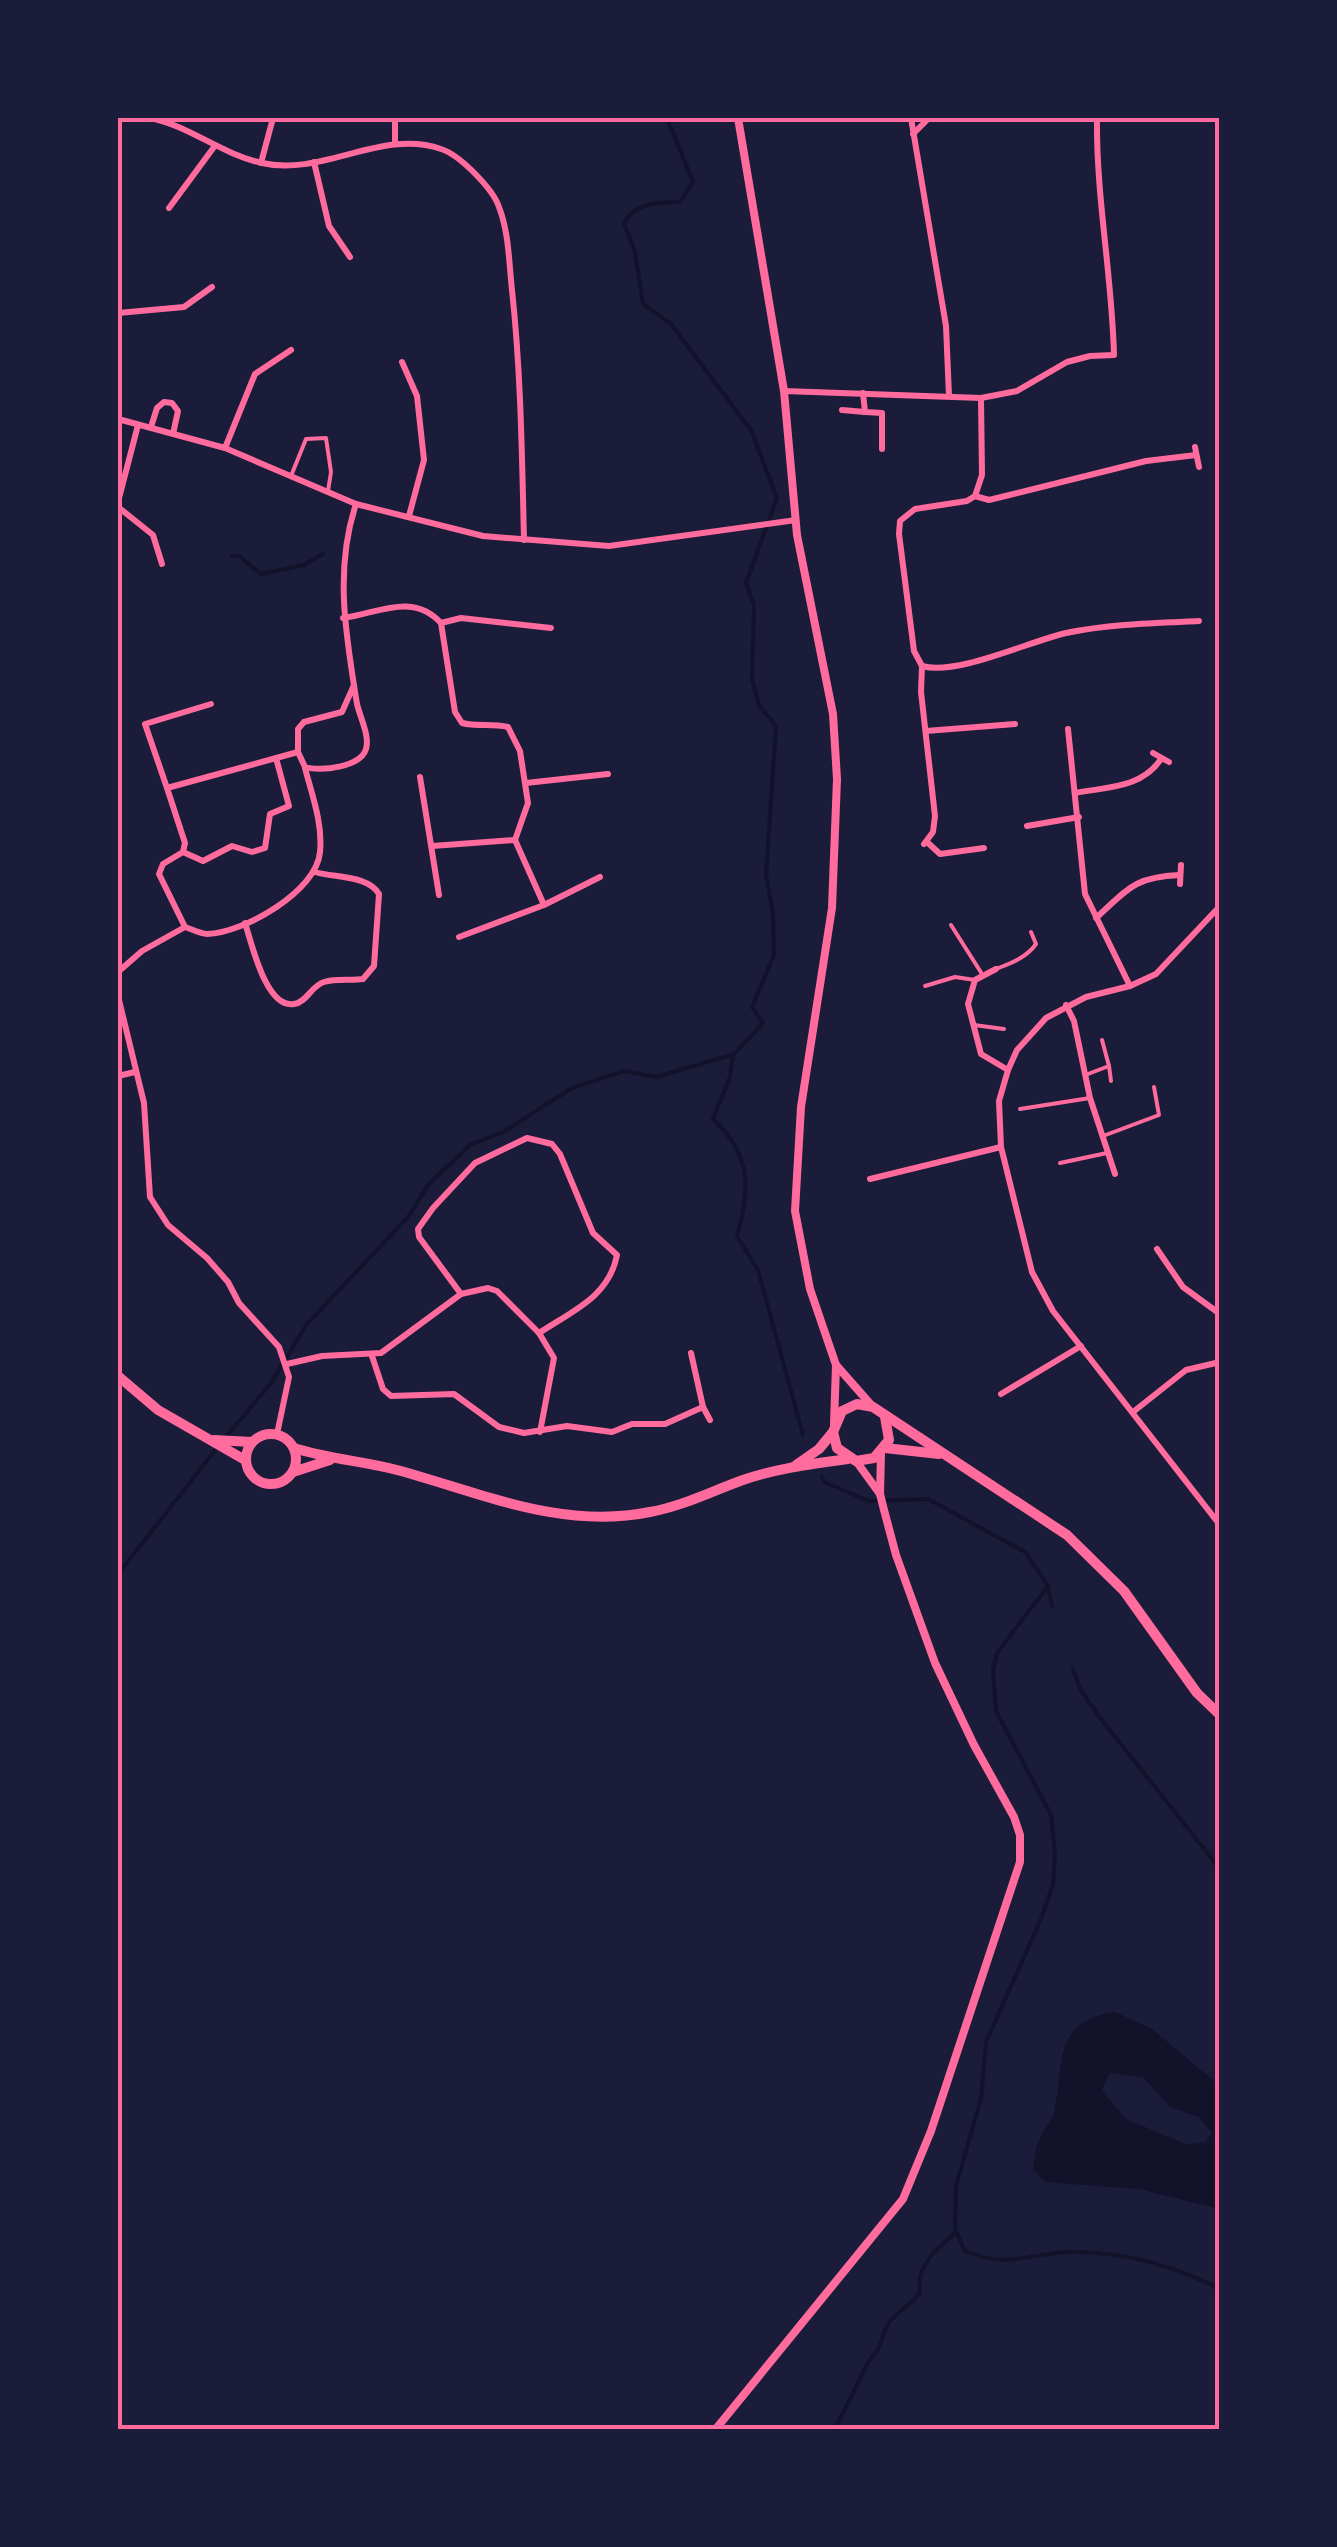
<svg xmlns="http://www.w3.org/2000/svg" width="1337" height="2547" font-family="Raleway,sans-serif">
<rect width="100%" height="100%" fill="#1b1b3a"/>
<!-- water -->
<path fill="#12122b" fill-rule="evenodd" d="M1115 2012 1152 2029 1219 2085V2209L1139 2189 1045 2182 1033 2170C1035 2160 1035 2149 1039 2140 1042 2130 1051 2123 1054 2113 1065 2063 1051 2022 1115 2012ZM1109 2073 1143 2077 1170 2107 1199 2117 1212 2133 1205 2142 1188 2145 1126 2119 1102 2091Z"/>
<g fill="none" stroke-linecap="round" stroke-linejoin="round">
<!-- stream -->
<g stroke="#12122b" stroke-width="4">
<path d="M667 118 693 182 680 202C658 202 636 202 624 223L635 252 643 304 671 324 751 430 777 498 746 583 754 605 752 679 759 705 776 726 766 875 773 913 774 955 752 1007 763 1023 733 1055 730 1077 713 1119C751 1154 751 1189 737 1236L758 1270 803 1435"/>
<path d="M232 556H239L261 574 304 565 323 554"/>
<path d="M226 1437 271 1383 307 1324 408 1217 428 1185 470 1145 503 1132 572 1088 624 1071 656 1077 731 1055"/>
<path d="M822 1477 824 1482 869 1501 928 1499 1025 1552 1048 1586 997 1653 993 1670 996 1711 1051 1815 1055 1853 1053 1884 1041 1919 986 2042 981 2098 956 2186 955 2229 965 2251C1014 2271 1032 2250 1078 2252 1128 2253 1175 2266 1220 2289"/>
<path d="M118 1574 217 1448"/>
<path d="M1048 1586 1052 1606"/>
<path d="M1073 1669 1080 1689 1101 1719 1220 1869"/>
<path d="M834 2430C846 2408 856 2388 866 2366 869 2359 876 2354 879 2347 883 2339 883 2332 888 2324 897 2310 912 2306 920 2292 915 2267 937 2248 955 2233"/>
</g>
<!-- service -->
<g stroke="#ff6b9d" stroke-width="4">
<path d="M291 476 306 439 326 438 331 472 328 491"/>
<path d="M951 925 982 974"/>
<path d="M996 969C1011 963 1026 958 1036 944L1031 932"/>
<path d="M925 986 955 977 975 980"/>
<path d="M974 1025 1004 1029"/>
<path d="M1102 1040 1109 1066"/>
<path d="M1088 1074 1109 1066 1111 1081"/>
<path d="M1020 1109 1090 1098"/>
<path d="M1103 1136 1159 1115 1154 1087"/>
<path d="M1060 1163 1107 1153"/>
</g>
<!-- minor -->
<g stroke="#ff6b9d" stroke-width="6">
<path d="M150 118C190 126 221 154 262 163 322 177 382 128 441 149 460 155 493 189 499 207 509 233 509 263 512 290 521 373 522 457 524 540"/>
<path d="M395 118V144"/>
<path d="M911 118 946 326 949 396"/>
<path d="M913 134 929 118"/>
<path d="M314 162 329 226 350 257"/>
<path d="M261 163 273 118"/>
<path d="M169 208 214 147"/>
<path d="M118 313 184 307 212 287"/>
<path d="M402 362 417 396 424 460 409 516"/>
<path d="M784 391 981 398 1017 391 1067 362 1090 356 1114 355C1112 275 1096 197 1097 118"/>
<path d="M863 393 865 412 882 413V449"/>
<path d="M981 398 982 475 975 496 967 501 915 509 900 521 899 534 914 651 922 666C957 676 1030 641 1066 633 1109 624 1155 623 1199 621"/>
<path d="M842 410 865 412"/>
<path d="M118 419 225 448 356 504 483 536 609 546 796 520"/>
<path d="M151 427 157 408 164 402 172 403 178 411 173 434"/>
<path d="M1195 447 1199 467"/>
<path d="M225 448 255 374 291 350"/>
<path d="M975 496 989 500 1146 461 1196 455"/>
<path d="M118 502 138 425"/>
<path d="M118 507 153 535 162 564"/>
<path d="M343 618C379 613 412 592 441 623L455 712 462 723C477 727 492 723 508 727L520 751 528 803 515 840 544 905"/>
<path d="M441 623 461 618 551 628"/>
<path d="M922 666 921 692 935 816 933 832 924 844"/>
<path d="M354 685 342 712 304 722 298 729V752L305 767C320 772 361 767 366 749 370 736 360 717 357 704 346 636 334 570 356 504"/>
<path d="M1068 729 1085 894 1130 986"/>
<path d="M926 731 1015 724"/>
<path d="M1153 753 1169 762"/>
<path d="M420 777 439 895"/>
<path d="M526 783 608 774"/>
<path d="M167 788 145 724 211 704"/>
<path d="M1075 793C1107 787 1142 788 1161 759"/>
<path d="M1027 826 1079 817"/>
<path d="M927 842 940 854 984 848"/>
<path d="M432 846 515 840"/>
<path d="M183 852 203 861 232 846 252 852 265 848 270 814 289 806 276 758"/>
<path d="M1180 884 1181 865"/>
<path d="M1220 906 1156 974 1130 986 1086 997 1046 1018 1017 1050 1008 1070 999 1101 1001 1147 1032 1272 1053 1311 1220 1525"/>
<path d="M1096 918C1128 889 1134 877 1179 875"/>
<path d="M245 923C252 944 266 1009 294 1004 307 1002 311 986 324 982 337 978 351 981 363 979L374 966 379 894C368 875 335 878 315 872"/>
<path d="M185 927 159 874 163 864 183 852 185 843 167 788 298 752"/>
<path d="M459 937 544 905 600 877"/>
<path d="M996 969 975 980 968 1004 981 1054 1008 1070"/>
<path d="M118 972 142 951 185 927C191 929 201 934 207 934 244 933 317 891 320 852 323 824 312 795 305 768"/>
<path d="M118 996 144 1103 150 1197 168 1225 207 1258 228 1282 239 1303 279 1347 289 1377 277 1434"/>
<path d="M1066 1005 1074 1021 1090 1098 1115 1174"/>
<path d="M118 1076 135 1072"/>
<path d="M870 1179 1001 1147"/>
<path d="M1157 1249 1183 1287 1220 1314"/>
<path d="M461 1294 419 1237 418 1229 433 1208 475 1163 527 1138 552 1144 560 1154 593 1233 617 1255C609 1297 572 1311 539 1333"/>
<path d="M691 1353 703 1407"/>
<path d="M372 1356 383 1389 391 1396 454 1394 499 1427 524 1433 567 1426 612 1432 632 1424H665L703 1407 710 1420"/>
<path d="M287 1364 322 1356 381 1353 461 1294 488 1288 497 1291 539 1333 554 1358 540 1432"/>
<path d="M1001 1394 1081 1346"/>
<path d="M1133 1412 1186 1370 1220 1362"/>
</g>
<!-- tertiary -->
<g stroke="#ff6b9d" stroke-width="8">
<path d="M738 118 784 391 797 535 833 714 837 779 832 908 801 1107 795 1211 810 1289 836 1365 873 1407"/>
<path d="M834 1424 836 1365"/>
<path d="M856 1461 880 1494"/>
<path d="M715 2430 903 2199 931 2131 1020 1862V1835L1014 1817 974 1745 935 1663 896 1555 884 1510 880 1494 881 1453"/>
</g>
<!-- primary -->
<g stroke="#ff6b9d" stroke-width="10">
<path d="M118 1376 158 1410 245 1460"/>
<path d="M885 1417 889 1440 874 1458 856 1461 837 1448 833 1432 842 1411 857 1404 873 1407 1067 1535 1124 1591 1197 1693 1220 1715"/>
<circle cx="271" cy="1459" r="25"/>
<path d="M214 1440 252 1442"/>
<path d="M294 1448C329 1459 362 1461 397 1470 482 1493 561 1530 650 1512 683 1506 712 1491 743 1480 777 1468 813 1464 848 1459"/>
<path d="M885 1448 939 1454"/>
<path d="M796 1465 819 1449 833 1432"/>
<path d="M293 1472 330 1460"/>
</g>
</g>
<!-- border -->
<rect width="1337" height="2547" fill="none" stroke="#1b1b3a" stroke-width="240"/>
<rect x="120" y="120" width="1097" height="2307" fill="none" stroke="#ff6b9d" stroke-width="4"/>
</svg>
